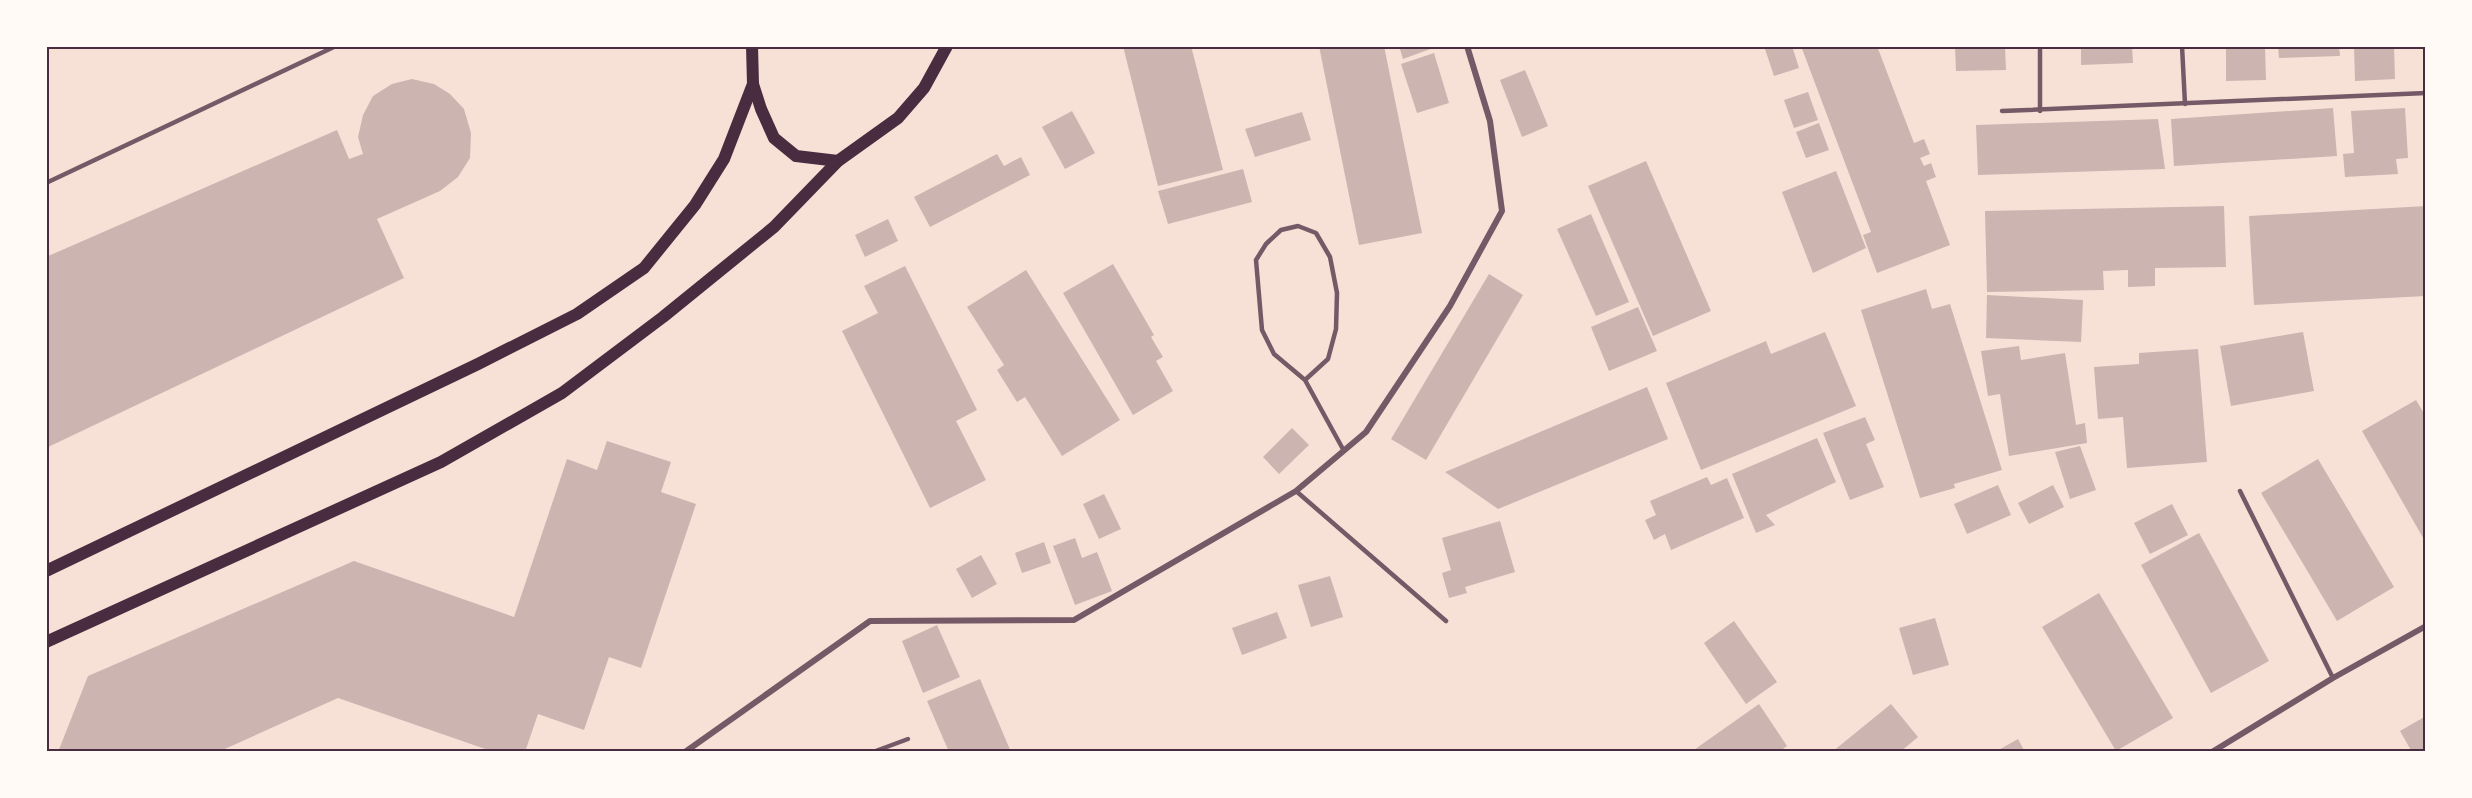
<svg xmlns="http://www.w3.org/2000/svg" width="2472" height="798" font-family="'Source Sans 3',sans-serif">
<rect width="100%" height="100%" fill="#f7e1d7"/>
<!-- building -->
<g fill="#ccb4b1">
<path d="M1123 46H1191L1223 170 1158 186Z"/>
<path d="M1319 46H1384L1422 233 1359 245Z"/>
<path d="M1399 46H1436V47L1403 59Z"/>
<path d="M1764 46H1792L1799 68 1774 76Z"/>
<path d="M1801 46H1877L1914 143 1924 139 1930 154 1920 158 1924 166 1931 163 1936 177 1926 181 1950 245 1877 273 1863 235 1871 232Z"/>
<path d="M1955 46H2005L2006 70 1956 71Z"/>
<path d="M2081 46H2132L2133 63 2081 65Z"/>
<path d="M2226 46H2265L2266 80 2226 81Z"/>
<path d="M2278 46H2339L2340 56 2279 58Z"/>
<path d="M2354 46H2394L2395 79 2355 81Z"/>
<path d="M1434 53 1449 103 1417 113 1401 64Z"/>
<path d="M1525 70 1548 126 1522 137 1500 80Z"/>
<path d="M412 79 434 84 450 94 464 109 471 133 470 158 458 177 440 191 377 219 404 278 46 448V257L337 130 349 159 363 154 358 137 363 115 373 96 392 84Z"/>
<path d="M1808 92 1818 120 1794 128 1784 100Z"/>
<path d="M2333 108 2337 156 2174 166 2171 119Z"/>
<path d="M2405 108 2408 158 2396 159 2398 174 2345 177 2343 154 2354 153 2351 111Z"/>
<path d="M1072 111 1095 153 1065 169 1042 127Z"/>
<path d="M1302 112 1311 140 1255 157 1245 129Z"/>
<path d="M2158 119 2165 169 1978 175 1976 125Z"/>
<path d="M1819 123 1829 150 1806 158 1796 132Z"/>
<path d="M997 154 1004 166 1021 157 1030 175 930 227 914 197Z"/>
<path d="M1646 161 1711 311 1653 336 1588 186Z"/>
<path d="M1243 169 1252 202 1168 224 1158 191Z"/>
<path d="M1836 171 1866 248 1813 273 1782 192Z"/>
<path d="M2224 206 2226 267 2155 268V286L2128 287V270L2103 271 2104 290 1987 292 1985 211Z"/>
<path d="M2426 206V296L2254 305 2249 216Z"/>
<path d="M1591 214 1629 302 1596 316 1557 229Z"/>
<path d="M888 219 898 241 865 257 855 235Z"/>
<path d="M1113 264 1154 335 1151 337 1163 357 1156 361 1173 391 1133 415 1063 293Z"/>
<path d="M905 266 977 410 956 421 986 480 930 508 842 331 878 313 864 286Z"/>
<path d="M1026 270 1120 420 1062 456 1025 397 1017 402 997 370 1004 365 967 307Z"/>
<path d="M1489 274 1523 295 1426 460 1391 439Z"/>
<path d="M1926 289 1932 309 1950 304 2002 470 1954 484 1955 488 1920 498 1861 310Z"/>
<path d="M1987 295 2083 300 2081 342 1986 338Z"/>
<path d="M1638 307 1657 351 1609 371 1591 327Z"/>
<path d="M1825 332 1856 406 1701 470 1666 383 1766 341 1771 354Z"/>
<path d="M2303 332 2314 391 2231 406 2220 346Z"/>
<path d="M2019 346 2021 360 2065 353 2076 425 2085 423 2087 443 2009 456 2000 394 1988 396 1981 351Z"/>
<path d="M2198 349 2207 462 2127 468 2123 417 2098 419 2094 367 2139 364V353Z"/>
<path d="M1647 387 1668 439 1498 509 1445 472Z"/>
<path d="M2416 400 2426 417V543L2362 431Z"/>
<path d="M1865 417 1875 440 1866 444 1884 487 1850 500 1823 433Z"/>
<path d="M1292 428 1309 445 1279 474 1263 457Z"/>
<path d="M1817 438 1836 482 1766 515 1775 525 1756 533 1732 474Z"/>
<path d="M607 441 671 462 661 492 696 504 641 668 609 657 584 730 538 714 525 752H494L338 698 218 752H58L88 676 354 561 514 617 567 459 597 470Z"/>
<path d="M2080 446 2096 490 2070 499 2055 452Z"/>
<path d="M2318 459 2394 587 2337 621 2261 493Z"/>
<path d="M1707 477 1711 485 1727 478 1744 518 1671 550 1665 534 1654 540 1645 520 1656 515 1650 501Z"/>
<path d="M1998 485 2011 515 1967 534 1954 504Z"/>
<path d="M2053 485 2064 507 2029 524 2018 503Z"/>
<path d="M1104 494 1121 529 1099 539 1083 504Z"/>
<path d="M2172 504 2188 535 2150 554 2134 523Z"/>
<path d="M1500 521 1515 572 1465 587 1467 593 1449 598 1442 573 1451 570 1442 538Z"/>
<path d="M2199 533 2269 661 2211 693 2141 565Z"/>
<path d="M1075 538 1082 558 1097 552 1112 591 1075 605 1053 546Z"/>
<path d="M1044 542 1051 563 1022 573 1015 553Z"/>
<path d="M981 555 997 584 972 598 956 569Z"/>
<path d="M1330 576 1343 617 1311 627 1298 585Z"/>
<path d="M2099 593 2173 718 2116 751 2042 627Z"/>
<path d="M1277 612 1287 638 1242 655 1232 628Z"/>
<path d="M1935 618 1949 665 1913 675 1899 628Z"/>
<path d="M1734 621 1777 682 1746 704 1704 643Z"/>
<path d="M937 625 960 677 923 693 902 641Z"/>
<path d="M980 679 1011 752H949L927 701Z"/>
<path d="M1759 704 1787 746 1779 752H1691Z"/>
<path d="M1891 704 1918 737 1900 752H1832Z"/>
<path d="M2426 716V752H2412L2400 731Z"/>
<path d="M2018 739 2025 752H1995Z"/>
</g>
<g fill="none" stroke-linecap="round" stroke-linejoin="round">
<!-- service -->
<g stroke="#755966" stroke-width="4.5">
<path d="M2040 46V111"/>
<path d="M2182 46 2185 104"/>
<path d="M2002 111 2426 93"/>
<path d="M46 183 336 46"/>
<path d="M1305 380 1328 359 1336 329 1337 293 1330 257 1316 233 1298 226 1281 230 1266 244 1256 260 1262 330 1274 354 1305 380 1344 451"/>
<path d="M1296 491 1446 621"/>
<path d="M2240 491 2333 678"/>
<path d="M873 752 908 739"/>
</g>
<!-- minor -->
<g stroke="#755966" stroke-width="6">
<path d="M685 752 870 621 1074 620 1296 491 1366 432 1450 306 1502 211 1490 121 1467 46"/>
<path d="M2212 752 2333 678 2426 626"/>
</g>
<!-- secondary -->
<g stroke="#4a2c40" stroke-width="12">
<path d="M752 46 753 84 761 109 774 138 796 156 838 161"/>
<path d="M46 571 478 364 577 314 644 268 695 205 724 159 753 84"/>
<path d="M46 642 441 462 562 393 663 317 774 227 838 161 898 118 924 88 947 46"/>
</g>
</g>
<!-- border -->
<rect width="2472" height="798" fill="none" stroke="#fffaf5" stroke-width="96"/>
<rect x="48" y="48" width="2376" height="702" fill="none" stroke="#4a2c40" stroke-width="2"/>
</svg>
